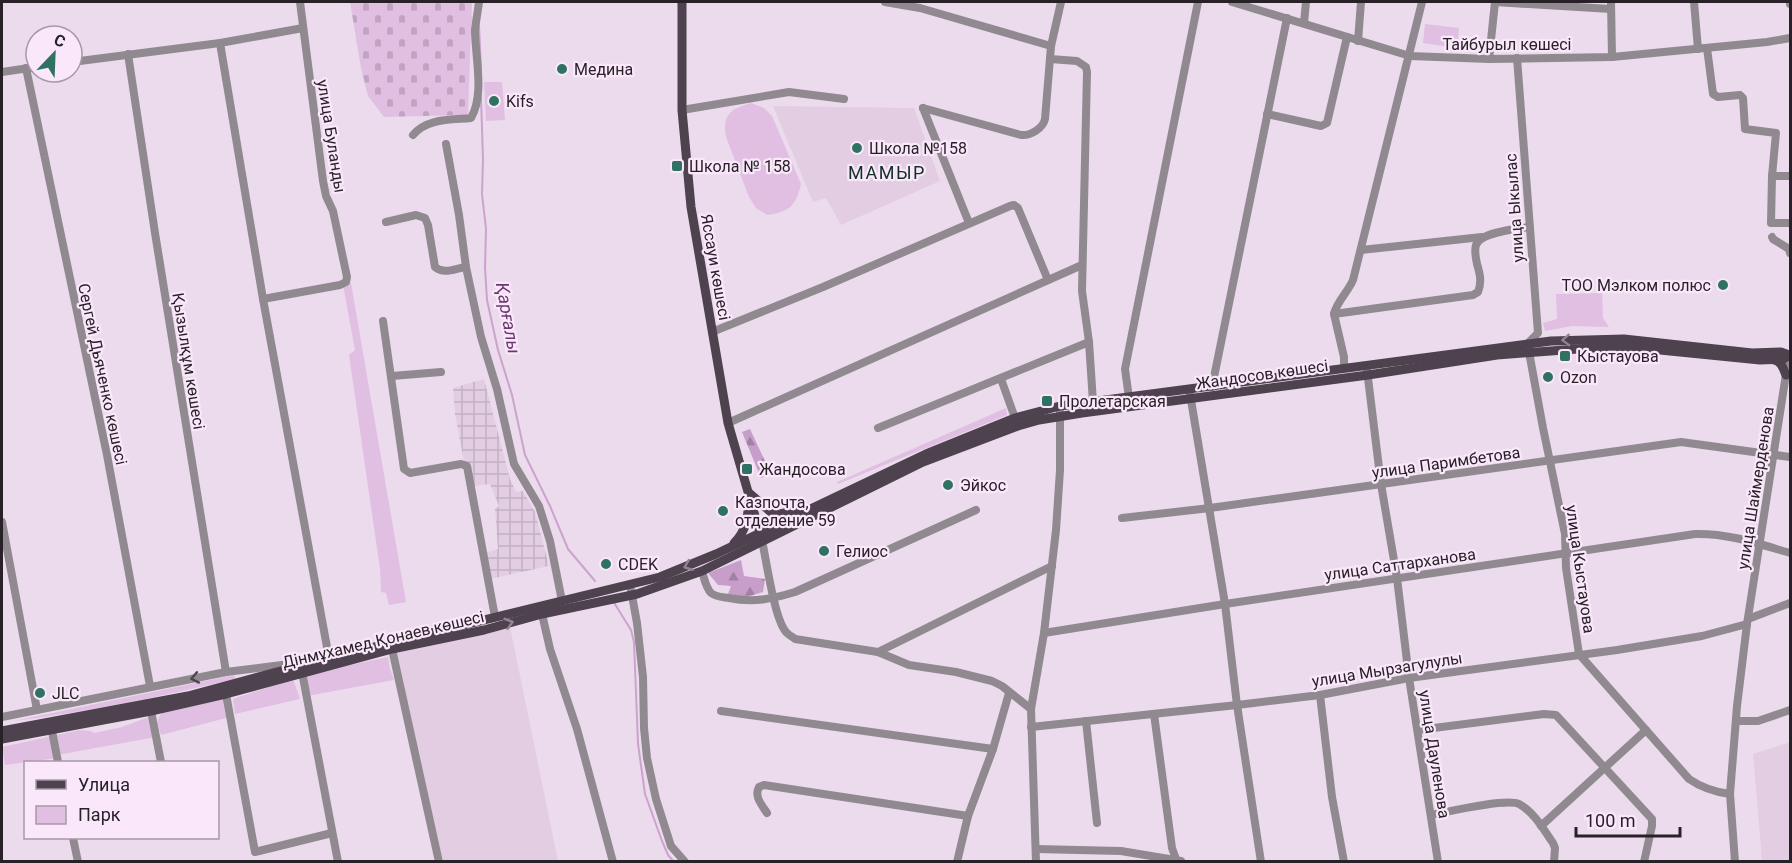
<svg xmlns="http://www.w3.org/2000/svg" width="1792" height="863" font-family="Roboto,sans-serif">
<defs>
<pattern id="industrial-grid" width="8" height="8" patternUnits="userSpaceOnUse" patternTransform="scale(1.5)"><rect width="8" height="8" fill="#e2cde3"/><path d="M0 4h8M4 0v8" fill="none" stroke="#c2b0c3"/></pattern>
<pattern id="forest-firs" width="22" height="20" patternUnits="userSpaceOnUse" patternTransform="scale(1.5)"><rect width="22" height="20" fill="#c79ec9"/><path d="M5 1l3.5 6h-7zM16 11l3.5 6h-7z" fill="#a280a3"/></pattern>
<pattern id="cemetery-stones" width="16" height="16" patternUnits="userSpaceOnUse" patternTransform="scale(1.5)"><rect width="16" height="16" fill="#e0bfe2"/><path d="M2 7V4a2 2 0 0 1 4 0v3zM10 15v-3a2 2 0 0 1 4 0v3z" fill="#c0a4c2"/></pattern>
</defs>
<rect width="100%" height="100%" fill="#ecdbed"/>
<!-- built -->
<g fill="#e2cde3">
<path d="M773 106 914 108 940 181 841 225 826 198 813 202Z"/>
<path d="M509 622 558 861H443L393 654 392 641Z"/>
<path d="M1790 742V861H1762L1753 754Z"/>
</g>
<!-- industrial -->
<path fill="url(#industrial-grid)" d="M484 379 510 479 516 492 523 491 535 512 549 566 490 579 484 553 498 549 495 509 499 506 490 484 471 486 467 462 464 461 455 414 453 388Z"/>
<!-- green -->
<g fill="#e0bfe2">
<path d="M1425 24 1459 28 1457 48 1423 43Z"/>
<path d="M484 82H502L505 120 486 121Z"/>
<path d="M751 103 764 108 772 116 801 184C796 206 789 212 767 215L756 208 749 197 726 137C722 115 730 109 751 103Z"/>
<path d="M346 282 351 283 406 602 389 605 386 593 381 592 380 569 349 355 355 350 343 285Z"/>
<path d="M1602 293 1603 318 1609 327 1572 326 1545 331 1543 323 1557 319 1556 294Z"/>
<path d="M1006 408 1007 415 838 484 837 482Z"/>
<path d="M388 657 390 669 394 680 307 696 303 675Z"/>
<path d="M234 675 235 679C162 696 88 712 14 721Z"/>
<path d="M293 679 300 699 235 714 233 699Z"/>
<path d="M227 699 230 717 161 735C158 725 155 719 163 712Z"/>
<path d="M152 717 156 737 57 755V758L5 765 2 747 80 730 91 731 94 733 122 727 146 718Z"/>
</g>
<!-- forest -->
<g fill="url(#forest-firs)">
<path d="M750 429 771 474 761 478 742 432Z"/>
<path d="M741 560 744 576 765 579 763 592 747 597 728 594 731 586 718 585 708 573Z"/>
</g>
<!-- cemetery -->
<path fill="url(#cemetery-stones)" d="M350 2H472L468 115 384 117 368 96 361 68Z"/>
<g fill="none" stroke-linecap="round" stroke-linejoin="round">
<!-- stream -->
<g stroke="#cca2ce" stroke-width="2">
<path d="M479 26 481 69"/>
<path d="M481 98 483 159 482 194 486 229 485 268 487 300 498 350 512 395 525 455 550 506 568 549 595 581"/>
<path d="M613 601 631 630 634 642 638 744 645 794 662 841 668 855 674 862"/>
</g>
<!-- minor -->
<g stroke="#908990" stroke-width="8">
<path d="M885 2 920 8 1051 46"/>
<path d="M1232 2 1410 56 1489 59 1612 57 1767 42 1790 38"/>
<path d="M1495 2 1611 9"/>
<path d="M1611 2 1612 57"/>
<path d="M1694 2 1698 49"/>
<path d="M1790 2V4"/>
<path d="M1304 23 1306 2"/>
<path d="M1358 41 1361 2"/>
<path d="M220 43 263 299 329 658"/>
<path d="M1707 48 1713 94 1718 97 1740 95 1743 98 1745 129 1776 133 1772 176 1771 223H1790"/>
<path d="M128 54 155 233 226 672"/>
<path d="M1517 58 1538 333 1528 343 1529 352 1543 428 1565 534 1566 568 1579 654 1689 779C1702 788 1714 792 1730 794"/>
<path d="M1050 59 1077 61 1086 67 1087 72 1082 291 1089 342 1093 402"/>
<path d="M1489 59 1495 2"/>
<path d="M72 62 220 43 303 28"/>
<path d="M26 68 107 455 150 686"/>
<path d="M2 72 36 67"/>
<path d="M923 108 1021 135C1031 136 1043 128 1045 119L1051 46 1061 2"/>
<path d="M923 108 969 223"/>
<path d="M682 110 789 92 844 99"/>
<path d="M1267 114 1321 126 1327 123 1347 37"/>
<path d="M413 135C427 118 451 120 471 118 485 94 475 57 475 30 476 20 478 11 479 2"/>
<path d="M1772 176H1790"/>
<path d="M386 222 416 215 425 218 428 225 435 267C444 275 456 268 466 267L459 215 446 144"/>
<path d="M1772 237 1773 239 1789 249 1790 253"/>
<path d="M1361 250 1482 237"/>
<path d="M466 267 481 337 497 389 514 464 539 506 550 541 562 601"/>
<path d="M263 299 340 285 346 282 347 277 333 211 326 196 323 181 300 2"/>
<path d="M1334 314 1473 295 1478 292C1482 282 1480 274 1477 264 1476 258 1474 251 1476 245 1481 232 1516 229 1529 227"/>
<path d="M383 321 404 469 410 473 461 464 467 466 495 617"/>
<path d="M712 332 823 287 1010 206 1014 205 1018 208 1048 280"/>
<path d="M1344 368V357L1334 314C1337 301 1348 292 1353 280L1422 2"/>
<path d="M1367 370 1381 484 1397 578 1409 678 1438 862"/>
<path d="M392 376 441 372"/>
<path d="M1001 379 1015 418"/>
<path d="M1212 387 1287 18"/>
<path d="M1190 394 1225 604 1237 705 1261 862"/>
<path d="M1129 398 1125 369 1198 2"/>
<path d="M728 423 1082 265"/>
<path d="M878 428 1089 342"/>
<path d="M1122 518 1210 508 1681 442 1790 457"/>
<path d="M2 522 37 710"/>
<path d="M761 536C766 556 774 621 787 633 790 636 793 637 795 639L878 652 909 665 956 672 992 681 1002 686 1031 709"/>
<path d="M702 571C704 578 706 588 711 593 716 597 723 597 729 598 753 603 772 599 795 592L976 510"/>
<path d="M631 590 637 623 643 677 644 728 647 758 656 799 671 846 685 862"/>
<path d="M542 614 550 649 577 729 613 862"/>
<path d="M1748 619 1790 603"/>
<path d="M1044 633 1225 604 1695 534C1728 533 1759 544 1790 553"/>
<path d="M392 649 439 862"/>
<path d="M878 652 1052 566"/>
<path d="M302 672 338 862"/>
<path d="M226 694 255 852 332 833"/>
<path d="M1320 695 1332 797 1344 862"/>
<path d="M151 711 161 762"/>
<path d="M721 711 993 749"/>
<path d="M1154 714 1172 848 1177 862"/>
<path d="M2 717 226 672 298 663"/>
<path d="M1086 721 1097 823"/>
<path d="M1736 721H1758L1790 710"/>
<path d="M51 726 58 762"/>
<path d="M1031 727 1237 705 1320 695 1409 678 1617 650 1702 636 1747 624"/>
<path d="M1418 730 1544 714 1556 715 1652 819V826L1644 862"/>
<path d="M767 813C761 804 754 796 759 787L764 785 968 816"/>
<path d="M1431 815C1448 812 1505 798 1519 804 1534 812 1544 830 1553 843L1555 848 1554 862"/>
<path d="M1541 826 1646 730"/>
<path d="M73 838 78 862"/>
<path d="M1036 849 1121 851 1181 861"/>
<path d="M957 862 968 816 993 749 1009 693"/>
<path d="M1036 862 1031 709 1044 633 1056 530 1060 470V412"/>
<path d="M1735 862 1730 794 1737 706 1747 624 1789 355"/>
</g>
<!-- major -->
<g stroke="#4d424e" stroke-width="9">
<path d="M682 2V110L691 207 728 423 760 533"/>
<path d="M1774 360C1782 362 1783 368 1786 375"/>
<path d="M749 493 772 513 776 515 801 509"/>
<path d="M734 543C746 532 748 517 749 501"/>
<path d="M2 731 188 696 329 658 660 577 716 554 926 454 1015 418 1060 406 1551 341 1624 339 1752 353 1781 352 1789 355"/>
<path d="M2 739 151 711 226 694 392 649 484 630 542 614 637 594 702 571 923 462 1018 426 1039 420 1082 413 1368 375 1497 355 1591 348 1630 347 1760 360 1783 359 1790 355"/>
</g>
</g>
<!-- one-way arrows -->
<defs><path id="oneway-chevron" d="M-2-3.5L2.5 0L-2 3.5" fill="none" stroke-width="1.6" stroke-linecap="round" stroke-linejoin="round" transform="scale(1.5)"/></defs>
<g stroke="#928493">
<use href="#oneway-chevron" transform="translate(1566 340) rotate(178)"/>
<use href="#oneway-chevron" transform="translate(688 566) rotate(158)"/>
<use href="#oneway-chevron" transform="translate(509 623) rotate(-16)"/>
</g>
<use stroke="#4c464c" href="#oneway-chevron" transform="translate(195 678) rotate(169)"/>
<!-- markers -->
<g fill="#307262" stroke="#fae8fa" stroke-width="2">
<circle cx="562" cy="69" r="6"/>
<circle cx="494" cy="101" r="6"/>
<circle cx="857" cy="148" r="6"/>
<rect x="671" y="160" width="12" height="12" rx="3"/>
<circle cx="1723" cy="285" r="6"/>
<rect x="1559" y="350" width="12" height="12" rx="3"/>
<circle cx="1548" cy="377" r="6"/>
<rect x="1041" y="395" width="12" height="12" rx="3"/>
<rect x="741" y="463" width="12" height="12" rx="3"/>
<circle cx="948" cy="485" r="6"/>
<circle cx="723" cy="511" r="6"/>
<circle cx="824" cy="551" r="6"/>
<circle cx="606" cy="564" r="6"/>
<circle cx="40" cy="693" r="6"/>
</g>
<g text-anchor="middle" stroke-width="4.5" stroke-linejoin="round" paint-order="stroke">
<!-- street labels -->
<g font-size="16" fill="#282228" stroke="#fae8fa">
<text x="1507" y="50">Тайбурыл көшесі</text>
<text transform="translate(332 136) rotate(81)" y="6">улица Буланды</text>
<text transform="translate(1514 208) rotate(-94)" y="6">улица Ыкылас</text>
<text transform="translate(716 267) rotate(80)" y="6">Яссауи көшесі</text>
<text transform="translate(189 361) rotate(81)" y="6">Қызылқұм көшесі</text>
<text transform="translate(103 374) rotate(78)" y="6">Сергей Дьяченко көшесі</text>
<text transform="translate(1262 374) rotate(-8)" y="6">Жандосов көшесі</text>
<text transform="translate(1446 462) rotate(-8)" y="6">улица Паримбетова</text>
<text transform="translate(1755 488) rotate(-81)" y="6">улица Шаймерденова</text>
<text transform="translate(1400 564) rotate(-8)" y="6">улица Саттарханова</text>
<text transform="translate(1581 569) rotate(82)" y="6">улица Кыстауова</text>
<text transform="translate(383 639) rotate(-13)" y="6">Дінмұхамед Қонаев көшесі</text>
<text transform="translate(1387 669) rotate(-9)" y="6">улица Мырзагулулы</text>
<text transform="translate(1435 754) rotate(81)" y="6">улица Дауленова</text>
</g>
<!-- poi labels -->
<g font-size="16" fill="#282228" stroke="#fae8fa" text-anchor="start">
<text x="574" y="75">Медина</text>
<text x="506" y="107">Kifs</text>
<text x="869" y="154">Школа №158</text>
<text x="689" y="172">Школа № 158</text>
<text x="1711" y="291" text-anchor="end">ТОО Мэлком полюс</text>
<text x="1577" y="362">Кыстауова</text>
<text x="1560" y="383">Ozon</text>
<text x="1059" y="407">Пролетарская</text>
<text x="759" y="475">Жандосова</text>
<text x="960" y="491">Эйкос</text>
<text x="735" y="508">Казпочта,<tspan x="735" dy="18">отделение 59</tspan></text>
<text x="836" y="557">Гелиос</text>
<text x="618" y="570">CDEK</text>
<text x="52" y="699">JLC</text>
</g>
<!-- neighbourhood labels -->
<g font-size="18" letter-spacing="1.5" fill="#103028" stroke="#fae8fa">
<text x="887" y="179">МАМЫР</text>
</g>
<!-- water labels -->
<g font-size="18" font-style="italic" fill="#6b376f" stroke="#fae8fa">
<text transform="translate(508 318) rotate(80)" y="6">Қарғалы</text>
</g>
</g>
<!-- border -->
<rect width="1792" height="863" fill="none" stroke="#282228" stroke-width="6"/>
<!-- legend -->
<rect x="24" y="761" width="195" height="78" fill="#fae8fa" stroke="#a699a6" stroke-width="1.5"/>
<rect x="36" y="780" width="30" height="9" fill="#4d424e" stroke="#a699a6" stroke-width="1.5"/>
<text x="78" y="791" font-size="18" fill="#282228">Улица</text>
<rect x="36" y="806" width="30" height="18" fill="#e0bfe2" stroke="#a699a6" stroke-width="1.5"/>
<text x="78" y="821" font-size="18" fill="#282228">Парк</text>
<!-- north arrow -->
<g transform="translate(54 54) rotate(23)"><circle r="28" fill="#fae8fa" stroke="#a699a6" stroke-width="1.5"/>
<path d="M0-4.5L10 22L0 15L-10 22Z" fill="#307262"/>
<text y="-9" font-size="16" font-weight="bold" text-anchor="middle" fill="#282228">С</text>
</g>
<!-- scale -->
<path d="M1576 827v9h104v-9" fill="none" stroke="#282228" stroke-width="3"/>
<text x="1585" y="827" font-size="18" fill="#282228" stroke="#fae8fa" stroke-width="4.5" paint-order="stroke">100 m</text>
</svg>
